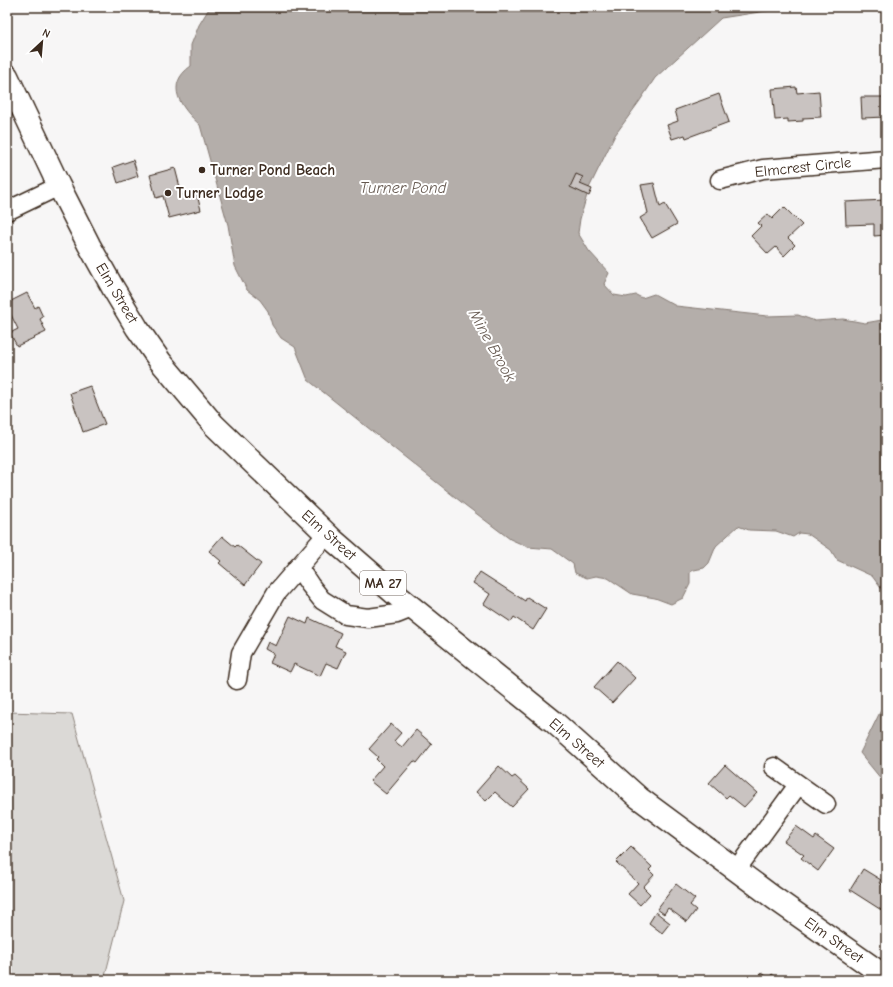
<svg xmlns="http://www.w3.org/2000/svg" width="893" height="987" font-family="'Comic Neue',sans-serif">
<rect width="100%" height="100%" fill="#f7f6f6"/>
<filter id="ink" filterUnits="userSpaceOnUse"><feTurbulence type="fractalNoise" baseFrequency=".025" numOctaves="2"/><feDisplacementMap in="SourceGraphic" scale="8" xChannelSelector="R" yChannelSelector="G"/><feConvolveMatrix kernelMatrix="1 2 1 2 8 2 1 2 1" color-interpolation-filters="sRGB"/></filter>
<g filter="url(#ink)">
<!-- green -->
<path fill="#dbd9d6" stroke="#8b827a" d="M7 712 72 714 124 901 104 980H7Z"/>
<!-- water -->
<g fill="#b4aeaa" stroke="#847972">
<path d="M210 7H792L721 18 655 78 639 102 615 135 589 188 580 219 578 233 589 251 609 273 604 284 614 295 626 297 636 295 642 298 654 294 676 306 767 316 798 315 815 321 843 319 865 323 882 320H886V595L872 576 837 560 831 550 808 534 799 533 793 537 776 531 749 530 738 526 716 546 709 563 704 568 694 570 690 572V584L683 598 671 604 655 598 632 594 608 578 596 576 587 578 575 573 573 564 552 549 528 547 510 539 465 505 308 380 295 347 281 338 272 325 268 311 260 300 247 290 235 266 228 225 200 125C181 108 164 85 191 66V45L199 25Z"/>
<path d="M886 700V785L860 753Z"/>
</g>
<!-- building -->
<g fill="#c9c3c1" stroke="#3b2a1e">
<path d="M796 87 797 93 819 91 821 117 803 118V121L788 122V119L775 120 772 89Z"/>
<path d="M719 94 729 122 686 138 685 135 672 139 667 125 678 121 675 110Z"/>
<path d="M861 97H886V117L862 118Z"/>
<path d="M133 160 138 176 118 183 113 167Z"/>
<path d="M175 168 182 195 196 191 201 210 169 218 163 196 156 198 150 175Z"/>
<path d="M576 174 583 177 580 184 592 189 589 196 570 187Z"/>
<path d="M654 183 660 207 665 204 677 224 652 238 640 218 648 213 641 185Z"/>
<path d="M885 200 886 235 874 236V224L846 225 845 202Z"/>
<path d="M784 207 802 225 788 238 795 245 784 256 776 247 768 254 751 236 761 226 758 223 768 214 772 219Z"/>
<path d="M27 293 35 308 38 306 43 317 40 319 46 332 17 346 10 333 18 329 7 307V303Z"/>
<path d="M90 386 105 424 83 432 70 393Z"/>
<path d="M222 536 235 547 237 545 261 564 245 585 219 563 221 561 209 551Z"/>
<path d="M480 572 525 601 527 597 546 609 533 630 514 617 511 622 484 604 490 594 473 583Z"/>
<path d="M290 616 307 624 309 618 341 633 335 646 346 651 338 668 326 663 320 676 294 664 290 672 270 663 274 654 265 649 268 642 276 646Z"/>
<path d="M617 661 635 678 612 703 594 687Z"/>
<path d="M391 724 401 733 394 741 402 747 416 730 432 744 417 763 414 761 386 794 370 781 383 766 376 759 378 757 369 749Z"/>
<path d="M725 765 757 793 744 807 729 795 726 798 709 783Z"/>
<path d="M499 766 512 778 515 776 529 789 512 807 495 792 486 801 476 792Z"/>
<path d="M796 826 814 839 816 836 834 849 818 871 801 858 804 855 784 841Z"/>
<path d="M631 847 652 867 649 870 654 875 643 887 650 894 640 905 628 894 638 883 616 862Z"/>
<path d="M863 869 881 880 879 883 886 887V913L850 890Z"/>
<path d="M676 884 695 899 690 905 696 910 687 922 668 908 664 914 657 909Z"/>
<path d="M656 912 670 923 662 933 649 923Z"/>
<path d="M762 973 769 978 772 974 780 980H757Z"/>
</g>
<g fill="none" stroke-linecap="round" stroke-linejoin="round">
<!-- minor casing -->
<g stroke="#3b2a1e" stroke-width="21">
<g id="minor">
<path d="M720 180 763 169 886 159"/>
<path d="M7 211 59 186"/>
<path d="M298 567 310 585 322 600 346 615 368 618 397 614 412 608"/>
<path d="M237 680 241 653 276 593 327 534"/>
<path d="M774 767 826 804"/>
<path d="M736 870 798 785"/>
</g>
</g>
<!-- major casing -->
<g stroke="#3b2a1e" stroke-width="25">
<path id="major" d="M7 76 59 186 89 245 113 288 137 328 160 361 214 425 333 540 394 593 554 722 639 798 774 898 886 977"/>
</g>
<!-- minor -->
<use href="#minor" stroke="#fff" stroke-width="18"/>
<!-- major -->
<use href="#major" stroke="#fff" stroke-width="22"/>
</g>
</g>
<!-- markers -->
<g fill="#3b2a1e" stroke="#fff" stroke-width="1.5">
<circle cx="202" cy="170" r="4"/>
<circle cx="168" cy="193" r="4"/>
</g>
<g text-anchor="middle" stroke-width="4" stroke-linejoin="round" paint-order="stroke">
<!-- shield labels -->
<rect fill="#fff" stroke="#766a62" stroke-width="1" x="360" y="571" width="46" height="24" rx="3"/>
<g font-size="14" font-weight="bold" fill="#3b2a1e">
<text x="383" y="588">MA 27</text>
</g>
<!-- street labels -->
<g font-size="15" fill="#3b2a1e" stroke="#fff">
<text transform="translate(803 167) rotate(-6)" y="5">Elmcrest Circle</text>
<text transform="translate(117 293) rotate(59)" y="5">Elm Street</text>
<text transform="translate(329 535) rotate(42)" y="5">Elm Street</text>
<text transform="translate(577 743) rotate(41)" y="5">Elm Street</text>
<text transform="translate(834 940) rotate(35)" y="5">Elm Street</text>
</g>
<!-- poi labels -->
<g font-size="15" font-weight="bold" fill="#3b2a1e" stroke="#fff" text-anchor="start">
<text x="210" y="175">Turner Pond Beach</text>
<text x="176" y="198">Turner Lodge</text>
</g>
<!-- water labels -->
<g font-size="16" font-style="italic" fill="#65584f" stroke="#fff">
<text x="403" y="193">Turner Pond</text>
<text transform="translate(493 345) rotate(61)" y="6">Mine Brook</text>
</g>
</g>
<!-- margin -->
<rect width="893" height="987" fill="none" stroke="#fff" stroke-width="24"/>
<rect x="12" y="12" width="869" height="963" fill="none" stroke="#3b2a1e" stroke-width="1.5" filter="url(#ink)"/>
<!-- north arrow -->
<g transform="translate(42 42) rotate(26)" stroke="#ffffff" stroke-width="3" paint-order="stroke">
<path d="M0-3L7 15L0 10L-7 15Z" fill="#3b2a1e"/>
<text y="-6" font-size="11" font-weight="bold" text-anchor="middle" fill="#3b2a1e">N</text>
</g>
</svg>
